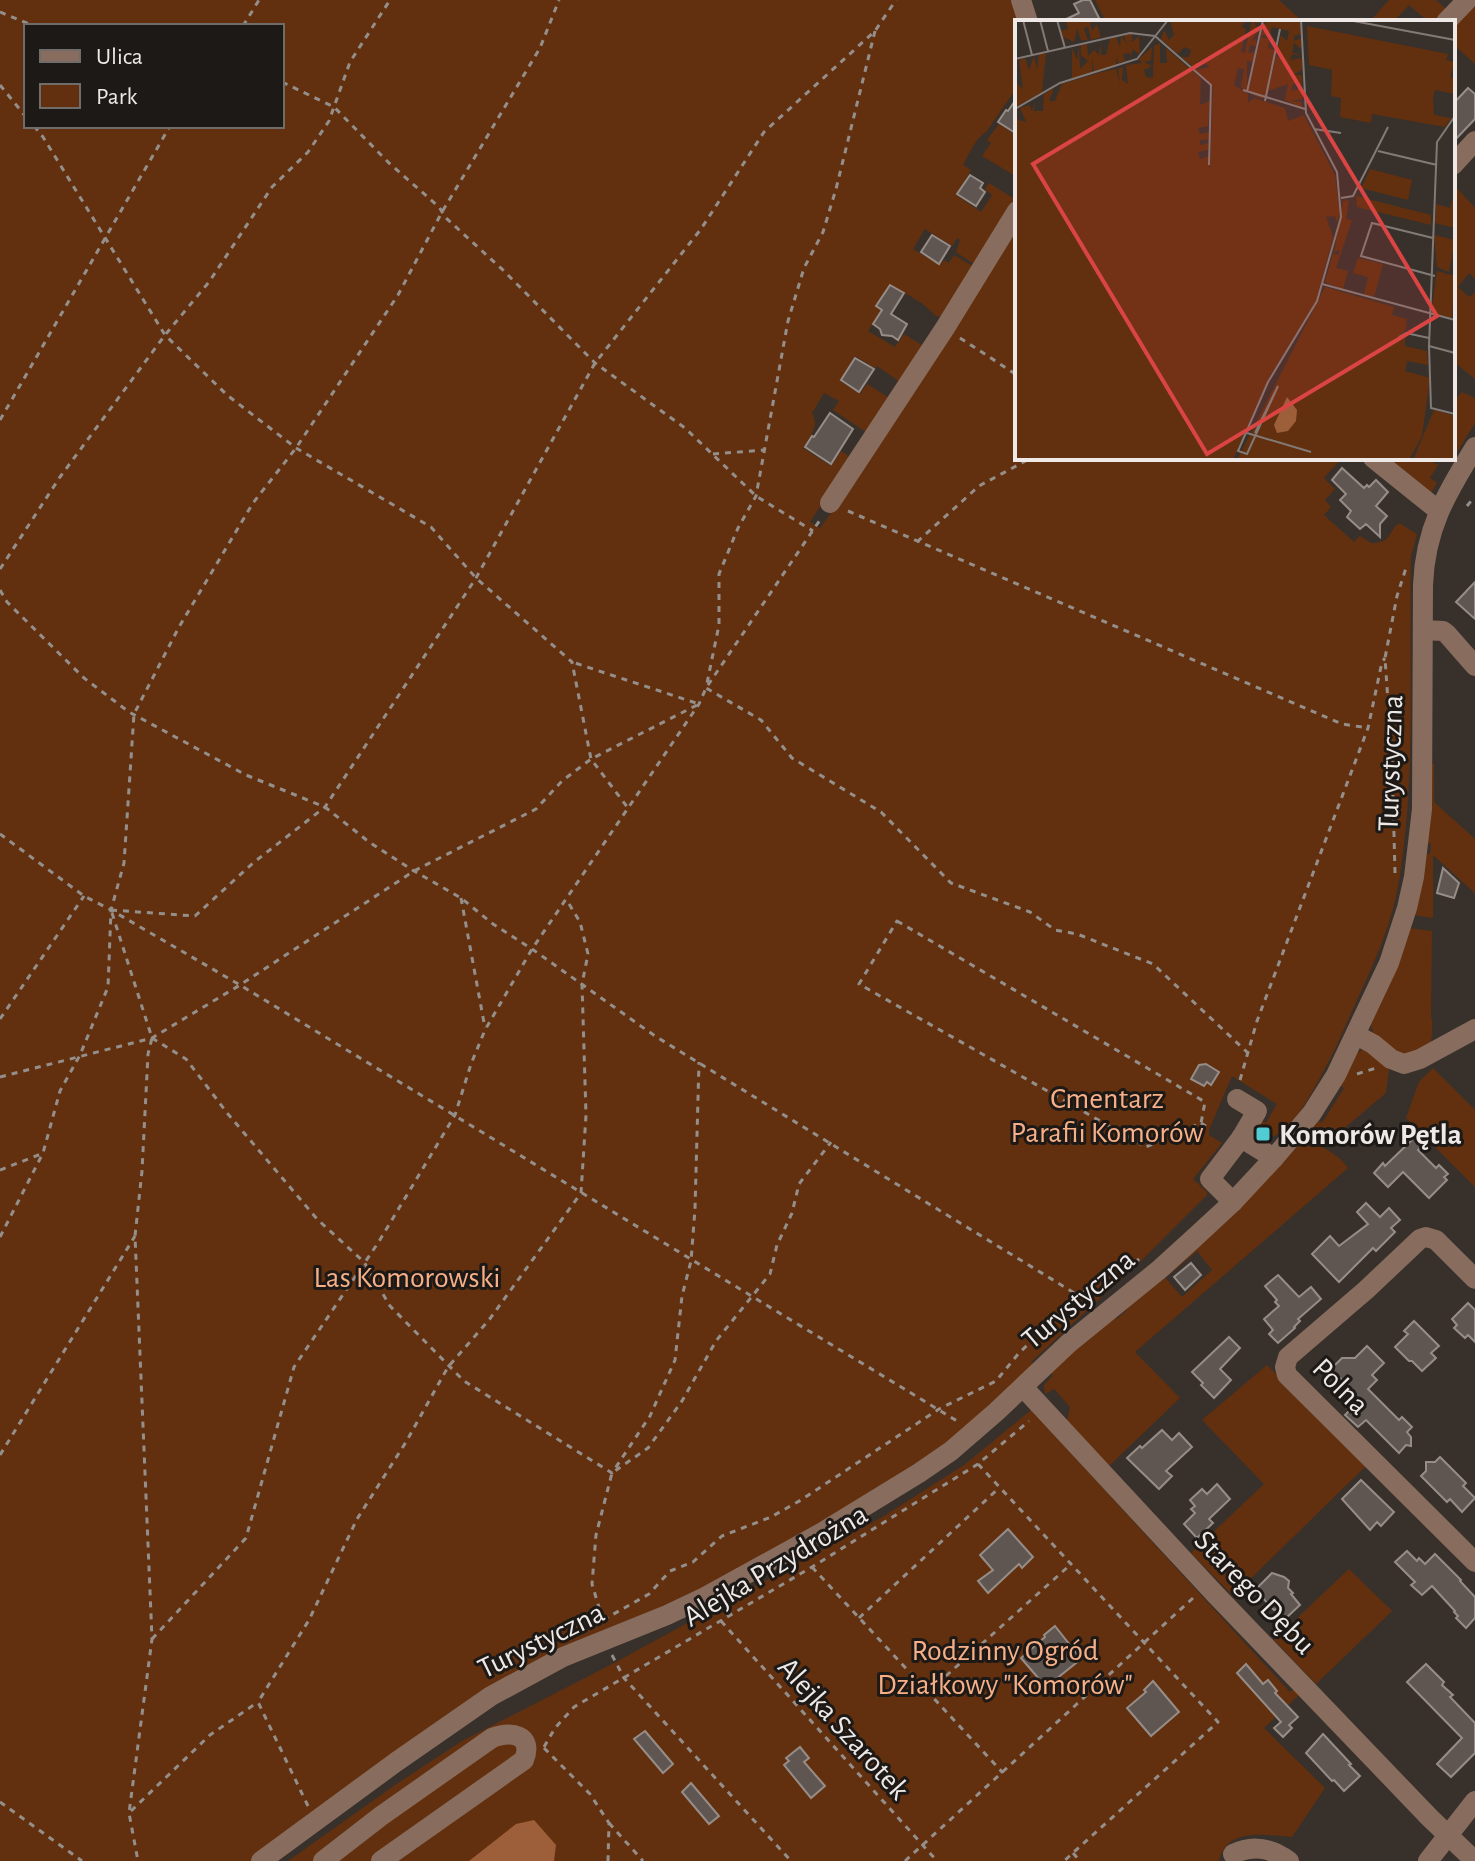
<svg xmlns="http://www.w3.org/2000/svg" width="1475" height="1861" font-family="'Alegreya Sans',sans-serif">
<rect width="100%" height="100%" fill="#38302b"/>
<!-- green -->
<g fill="#62300e" fill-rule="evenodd">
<path d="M0 0H1013L1019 22H1017V87L987 131C975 139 970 152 963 165L971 170 956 195 981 212 992 195 985 189 989 183 1013 198 1015 202 977 266 956 252 960 240 957 238 952 246 925 229 913 249 940 265 944 260 949 263 954 255 976 268 944 317 936 316 923 304 890 284 876 307 881 310 868 331 895 347 904 334 925 347 900 382 877 366 875 368 855 356 840 381 860 394 867 384 891 399 866 432 833 410 839 401 824 393 812 413C820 426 810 437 803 448L831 466 841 451 852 458 810 522 820 528 833 510 1017 222V458H1342L1324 478 1335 489 1325 500 1331 507 1324 515 1354 542 1360 536 1371 543C1392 543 1387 533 1399 523L1417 534 1411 556C1409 646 1414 736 1406 825 1403 853 1400 882 1393 909 1384 941 1371 970 1357 1000 1346 1024 1336 1049 1323 1072 1314 1089 1291 1133 1271 1137L1260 1129 1258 1131 1254 1128 1259 1120 1266 1123 1277 1104 1232 1076 1209 1130V1135L1222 1143 1193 1179 1207 1192V1195L1147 1255 1031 1362 1034 1367 997 1403 915 1467 690 1598 519 1672 251 1861H0ZM26 26H282V126H26Z"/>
<path d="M1095 0H1279L1303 22H1106Z"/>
<path d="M1389 0H1436L1447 10 1435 22H1429L1409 5 1393 22H1369Z"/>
<path d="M1475 0V64L1453 44V22Z"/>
<path d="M999 124 1017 136V177L982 156 991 143 987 140Z"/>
<path d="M1453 184 1475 208V279L1469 273 1458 287 1469 297 1475 293V379L1453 361Z"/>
<path d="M1462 392 1475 398V423L1454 457 1453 402Z"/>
<path d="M1385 458H1425L1438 465 1430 478 1437 483 1428 498Z"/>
<path d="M1430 764H1434V802L1475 839V893L1433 855V918L1419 916 1413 913 1424 854H1430L1431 844 1425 842Z"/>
<path d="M1409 928 1432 931 1431 1016C1434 1025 1431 1037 1431 1048L1400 1056 1373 1033 1371 1024Z"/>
<path d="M1362 1050H1367L1388 1066 1389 1069 1386 1093 1322 1147C1333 1153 1340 1157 1348 1168L1135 1352 1180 1398 1109 1466 1067 1421 1070 1407 1054 1389 1045 1394 1044 1385 1053 1375 1050 1370 1113 1313 1117 1319 1127 1310 1124 1304 1163 1275 1182 1297 1212 1270 1197 1251 1170 1274 1167 1271 1316 1119 1322 1123 1344 1088 1339 1084 1357 1053Z"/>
<path d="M1433 1068 1475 1110V1187L1406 1118 1419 1082Z"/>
<path d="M1267 1365 1367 1465 1233 1596 1191 1553 1264 1484 1202 1420Z"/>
<path d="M1031 1410 1290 1692 1293 1689 1299 1695 1264 1728 1325 1788 1292 1837C1266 1835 1226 1827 1219 1861H288L395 1785 462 1741 614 1663 884 1516 964 1465Z"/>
<path d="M1349 1569 1392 1611 1316 1684 1274 1640Z"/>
</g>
<!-- water -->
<path fill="#9c5f3a" d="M534 1820 556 1845 554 1861H469L516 1824Z"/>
<!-- building -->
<g fill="#5f5651" stroke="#978d88" stroke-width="2">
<path d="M1083 0H1090L1101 22H1060L1079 13 1074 4Z"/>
<path d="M1468 88 1475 94V119L1453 142V104Z"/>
<path d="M1017 98V134L998 122 1006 110 1008 111Z"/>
<path d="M970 175 983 183 980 188 985 192 976 206 957 194Z"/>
<path d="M932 235 950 246 939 264 921 252Z"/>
<path d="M890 285 904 293 891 314 907 324 898 340 892 336 882 335 880 329 873 324 882 310 876 306Z"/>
<path d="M855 358 874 369 859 392 841 380Z"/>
<path d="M830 413 853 429 831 464 805 447 812 436 814 437Z"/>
<path d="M1342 468 1364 488 1367 485 1369 487 1376 480 1388 492 1376 506 1387 516 1380 524V537L1366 524 1360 529 1347 517 1351 511 1340 500 1346 494 1332 480Z"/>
<path d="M1475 582V619L1456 602Z"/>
<path d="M1443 868 1459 883 1454 898 1437 893Z"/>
<path d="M1206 1064 1219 1072 1211 1085 1207 1082 1204 1086 1191 1079 1199 1065Z"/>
<path d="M1415 1137 1423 1145 1418 1150 1436 1168 1439 1165 1448 1174 1444 1177 1447 1180 1429 1198 1403 1172 1388 1187 1374 1173 1383 1163 1385 1166Z"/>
<path d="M1366 1203 1380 1217 1389 1208 1400 1220 1391 1228 1395 1232 1376 1251 1373 1248 1339 1282 1312 1254 1330 1236 1339 1246 1368 1224 1357 1212Z"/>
<path d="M1191 1263 1201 1275 1185 1290 1174 1277Z"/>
<path d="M1278 1275 1299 1297 1311 1287 1321 1299 1298 1319 1300 1321 1294 1327 1295 1328 1278 1343 1269 1334 1273 1330 1264 1319 1279 1306 1275 1302 1277 1300 1265 1286Z"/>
<path d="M1468 1303 1475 1310V1342L1468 1335 1465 1338 1454 1328 1457 1325 1452 1319Z"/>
<path d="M1414 1321 1439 1346 1431 1353 1436 1358 1422 1371 1412 1361H1409L1395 1347 1408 1334 1404 1331Z"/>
<path d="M1229 1337 1240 1348 1220 1369 1231 1380 1214 1398 1201 1385 1203 1383 1192 1372Z"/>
<path d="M1367 1346 1384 1363 1372 1375 1377 1380 1368 1389 1399 1420 1402 1417 1412 1427 1407 1432 1411 1437V1446L1406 1445 1399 1453 1366 1420 1358 1427 1345 1415 1358 1402 1345 1389 1348 1386 1331 1369 1342 1358H1355Z"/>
<path d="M1162 1430 1172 1440 1179 1433 1192 1447 1166 1471 1172 1476 1159 1489 1127 1458 1140 1446 1142 1448Z"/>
<path d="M1440 1457 1466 1483 1463 1486 1475 1498 1462 1512 1450 1499 1447 1502 1421 1476 1426 1471V1462H1435Z"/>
<path d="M1361 1480 1394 1512 1381 1526 1377 1522 1370 1530 1342 1499Z"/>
<path d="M1217 1484 1230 1499 1209 1519 1213 1523 1197 1538 1184 1524 1195 1513 1191 1509 1195 1506 1190 1500 1202 1489 1207 1494Z"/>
<path d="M1008 1529 1033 1557 1022 1568 1019 1564 988 1593 978 1581 993 1570 980 1555Z"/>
<path d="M1407 1551 1417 1561 1419 1558 1425 1564 1435 1554 1461 1580 1460 1581 1475 1597V1618L1466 1628 1456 1618 1458 1616 1454 1612 1455 1611 1432 1586 1422 1595 1411 1585 1415 1582 1395 1562Z"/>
<path d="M1272 1573 1284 1577 1289 1581 1288 1588 1293 1593 1291 1594 1300 1605 1285 1619 1277 1609 1274 1610 1255 1590Z"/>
<path d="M1055 1626 1081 1659 1046 1687 1021 1658 1045 1637 1044 1635Z"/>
<path d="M1246 1664 1263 1684 1268 1680 1277 1691 1275 1693 1298 1717 1289 1725 1292 1728 1283 1737 1274 1728 1281 1722 1237 1673Z"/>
<path d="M1426 1664 1444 1682 1442 1685 1453 1695 1450 1697 1475 1723V1753L1451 1777 1437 1764 1462 1738 1407 1682Z"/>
<path d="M1153 1681 1179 1712 1151 1736 1127 1708 1146 1692 1144 1690Z"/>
<path d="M645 1731 673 1764 663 1773 634 1739Z"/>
<path d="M1323 1734 1351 1764 1349 1765 1360 1776 1344 1791 1334 1780 1332 1781 1306 1753Z"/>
<path d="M800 1747 809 1758 804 1762 825 1786 811 1798 784 1765 789 1761 786 1758Z"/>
<path d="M691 1783 719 1816 709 1824 682 1792Z"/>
</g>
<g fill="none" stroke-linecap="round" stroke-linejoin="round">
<!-- path -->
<g stroke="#958f8b" stroke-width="3" stroke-dasharray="6 6" stroke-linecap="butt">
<path d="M0 12 34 26"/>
<path d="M243 26 259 0"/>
<path d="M875 31 836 189 823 232 804 268 788 321 756 496 738 528 719 574V625L706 688 761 720 792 758 881 812 951 883 1030 912 1055 930 1077 934 1153 964 1248 1053"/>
<path d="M282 82 334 107 389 163 439 207 446 218 504 271 595 363 685 428 756 496 813 531"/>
<path d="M0 85 26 117"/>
<path d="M34 126 43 137 165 335 227 395 296 448 431 527 476 578 572 662 591 759 628 808"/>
<path d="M960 338 1017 375"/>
<path d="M0 420 170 126"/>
<path d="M713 454 764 450"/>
<path d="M1467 506 1471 501 1473 502"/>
<path d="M848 511 1342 724 1368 728"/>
<path d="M917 542 979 486 1031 458"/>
<path d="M0 569 60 477 165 335 209 282 272 187 308 152 329 121 350 62 390 0"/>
<path d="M0 590 7 602 84 678 129 712 246 775 325 807 369 842 414 871 461 898 493 924 532 949 655 1036 1089 1302"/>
<path d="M0 834 84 896 111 910 240 985 957 1421"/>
<path d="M1395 873 1392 759 1385 658 1397 596 1406 568"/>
<path d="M461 898 485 1028"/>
<path d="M111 910 195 916 253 863 325 807 476 578 595 363 701 229 764 132 875 31 896 0"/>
<path d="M112 913 152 1038 148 1054 142 1171 135 1236 152 1639 129 1813 138 1861"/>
<path d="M897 921 1205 1102 1201 1123 1146 1147 859 984Z"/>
<path d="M0 1019 84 896"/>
<path d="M152 1038 186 1059 228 1114 317 1219 364 1262 390 1306 464 1381 612 1473 650 1416 675 1360 682 1296 691 1261 695 1209 699 1062"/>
<path d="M1357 1074 1376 1068"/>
<path d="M0 1077 152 1038 240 985 414 871 536 809 562 781 591 759 699 704 572 662"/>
<path d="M1240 1080 1257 1021 1368 728 1382 662 1385 658"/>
<path d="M1201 1123 1210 1129"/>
<path d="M0 1170 41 1154"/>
<path d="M0 1237 43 1153 60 1091 80 1055 108 987 111 910 124 863 134 714 179 627 253 503 296 448 398 295 442 212 540 48 559 0"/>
<path d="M0 1455 135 1236"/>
<path d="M978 1464 1218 1722 1064 1861"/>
<path d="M812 1567 1003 1773"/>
<path d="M859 1618 999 1488"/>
<path d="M603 1620 649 1594 670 1571 693 1562 722 1536 771 1517 801 1500 939 1409 996 1381 1019 1353 1080 1295 1116 1267 1141 1259"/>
<path d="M603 1621 592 1584 596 1535 612 1473 648 1448 682 1401 716 1341 770 1274 777 1245 792 1213 799 1184 831 1142"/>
<path d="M721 1621 937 1861"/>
<path d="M152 1639 246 1538 294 1367 378 1243 455 1115 471 1064 485 1030 532 949 699 704 706 688 822 517"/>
<path d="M612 1655 624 1678 791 1861"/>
<path d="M928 1692 1070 1565"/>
<path d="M544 1747 555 1728 574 1707 812 1567 978 1464 1029 1421"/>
<path d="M544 1748 590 1794 609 1823 608 1861"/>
<path d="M0 1802 82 1861"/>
<path d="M308 1806 258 1702 309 1620 357 1519 406 1442 448 1367 489 1320 581 1193 586 1115 582 984 588 954 580 922 566 899"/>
<path d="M131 1811 210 1735 258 1702"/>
<path d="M609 1823 643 1861"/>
<path d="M1073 1853 1080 1861"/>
<path d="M905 1861 1193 1598"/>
</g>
<!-- minor -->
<g stroke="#886c5d" stroke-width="20">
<path d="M1021 0 1028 22"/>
<path d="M1446 22 1467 0"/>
<path d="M1453 165 1475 141"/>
<path d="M1373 458 1439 511"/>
<path d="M830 503 945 328 1017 211"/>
<path d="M1423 630 1443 631 1447 634 1475 666"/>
<path d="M1356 1035 1373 1044 1391 1059 1404 1064 1420 1059 1475 1029"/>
<path d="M1237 1099 1257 1111 1241 1138"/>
<path d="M1233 1202 1210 1179 1241 1138 1274 1158"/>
<path d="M1475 1279 1436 1240 1426 1237 1420 1239 1366 1290 1288 1357 1285 1367 1287 1375 1475 1562"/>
<path d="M1023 1387 1215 1594 1430 1818 1475 1861"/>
<path d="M1233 1854C1253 1844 1271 1848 1289 1861"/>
<path d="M261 1861 396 1762 491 1696 563 1657 667 1615 705 1597 821 1533 919 1473 951 1451 996 1412 1069 1343 1160 1269 1193 1239 1233 1202 1274 1158 1312 1113 1336 1075 1389 963 1407 908 1414 877 1422 809 1423 585C1425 529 1446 494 1475 447"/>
<path d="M323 1861 381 1816 492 1738C511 1731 534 1734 524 1760L381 1861"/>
<path d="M1428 1861 1475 1801"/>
</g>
</g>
<!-- markers -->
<rect fill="#51ccd3" stroke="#1c1917" stroke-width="3" x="1255" y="1126" width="16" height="16" rx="4"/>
<g text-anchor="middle" stroke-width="6" stroke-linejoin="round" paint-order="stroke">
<!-- street labels -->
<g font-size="30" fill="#eee9e6" stroke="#1c1917">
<text transform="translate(1390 763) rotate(-88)" y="10">Turystyczna</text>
<text transform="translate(1078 1299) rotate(-40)" y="10">Turystyczna</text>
<text transform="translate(1341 1386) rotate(45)" y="10">Polna</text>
<text transform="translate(775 1565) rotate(-31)" y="10">Alejka Przydrożna</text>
<text transform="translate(1255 1592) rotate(46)" y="10">Starego Dębu</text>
<text transform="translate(541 1640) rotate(-26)" y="10">Turystyczna</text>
<text transform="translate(844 1728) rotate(48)" y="10">Alejka Szarotek</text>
</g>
<!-- park labels -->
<g font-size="30" fill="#f7af87" stroke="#1c1917">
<text x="1107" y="1108">Cmentarz<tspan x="1107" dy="34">Parafii Komorów</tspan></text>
<text x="407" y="1287">Las Komorowski</text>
<text x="1005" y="1660">Rodzinny Ogród<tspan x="1005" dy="34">Działkowy "Komorów"</tspan></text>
</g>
<!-- poi labels -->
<g font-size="30" font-weight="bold" fill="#eee9e6" stroke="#1c1917" text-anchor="start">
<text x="1279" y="1144">Komorów Pętla</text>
</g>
</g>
<!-- overview -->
<g transform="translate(1015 20)">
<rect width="440" height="440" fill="#38302b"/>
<path d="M51 0H81L75 3 77 11 82 4 86 17 76 20 73 6 69 9 73 20H66L62 8 59 22 49 17 51 25 46 11 53 9ZM155 0H232L226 7 231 9 226 32 230 33 237 0 246 3H239L244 10 236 22 241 19V26L235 25 233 33 240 32 238 42 232 41V71L226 68 229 49 223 48 219 65 233 74V83L239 78 270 88 273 101 289 95 320 155 325 194 322 202 320 196 311 197 318 217 301 281 255 356 218 440H0V90L3 100 11 102 5 88 14 85 17 91 20 81 19 91H28L29 74 39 68 34 81H40L47 64 87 52 101 49 105 64 103 49 108 47 107 60 113 64 111 45 127 43 124 39 137 27 136 40 129 42 137 46 129 50 131 57 138 58 139 26 145 23V43H152L151 28 186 59 185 85 195 81 193 106 183 108 185 114 195 112 194 119 185 120V125L194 123 193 130 183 132 185 139 194 136 195 150 198 67 180 50 195 47 185 40 179 48 166 37H174L176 30 169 27 163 34 146 19 149 10 154 20 159 15ZM251 0H285L286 14 279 16V21L287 18 286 29 279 23 277 32 287 36 277 34 275 40 287 38V50L278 55H287V65L278 64 276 71 287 68V79L275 81 286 82 287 88 270 80 273 64 253 71 261 37H270L261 34 266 15 272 21 274 11 257 7 254 16 246 15ZM292 6 433 34 431 40 440 42 435 57 440 59V74L420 70 418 77 419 95 436 98 430 107 357 94 356 103 325 97 326 78 316 76 317 50 294 45ZM117 14V22L124 16 125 35 118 29 115 38V33L108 34 110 41 103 43 102 36 101 47 79 52 77 37V53L57 59V28L62 40 64 26 65 49 73 41 66 35V25L72 24 73 36 79 30 84 35 86 21V35H91L95 19 101 17 105 27 106 16 112 24 109 15ZM246 17 254 19 253 28 260 30 250 78H245L233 72ZM31 33 27 72 1 87 2 42V64L8 69 4 40 10 38 14 50 19 36 22 50 24 34ZM355 149 397 160 393 180 346 168ZM440 170V208L420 203 421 184 435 188ZM341 176 416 195V205L342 187ZM334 180 331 199 337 200 321 248 333 251 328 269 310 262 318 234 323 235 325 229 319 233 328 181ZM419 215 440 220 434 252 422 247ZM343 238 368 244 359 277 349 274 353 257 338 253ZM422 251 440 256 437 298 416 293ZM310 267 379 287 377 295 392 299 391 309 382 319 390 316V326L412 331 413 345 392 341 390 351 415 358 407 416 394 440H222ZM419 390 440 396V440H398Z" fill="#62300e"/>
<path d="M272 377 282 390 281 401 273 411 262 413 259 405Z" fill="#9c5f3a"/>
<path fill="none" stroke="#817a76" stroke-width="2" d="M8 0 17 35M25 0 33 31M42 0 50 28M333 0 440 20M0 39 115 13 140 16 196 65 194 145M228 70 290 89M232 72 248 0M250 81 265 9M0 89 45 63 122 39 153 0M440 96 422 122 414 326 416 388 440 394M299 109 326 113M363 131 422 145M326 178 338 176 373 107M418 218 357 203 346 236 420 256M307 264 440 300M384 317 391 313 414 318M414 326 440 333M232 413 296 432M240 413 263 366 232 434 223 431 253 362 302 281 326 197 322 152 291 93 286 0"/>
<path fill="#da4544" fill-opacity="0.15" stroke="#da4544" stroke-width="4" d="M248 6 422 296 192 434 18 144Z"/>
<rect width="440" height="440" fill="none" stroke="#eee9e6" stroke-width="4"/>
</g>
<!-- legend -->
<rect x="24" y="24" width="260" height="104" fill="#1c1917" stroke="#706c6a" stroke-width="2"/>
<rect x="40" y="50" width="40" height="12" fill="#886c5d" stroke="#706c6a" stroke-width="2"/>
<text x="96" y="64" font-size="24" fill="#eee9e6">Ulica</text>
<rect x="40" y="84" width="40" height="24" fill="#62300e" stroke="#706c6a" stroke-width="2"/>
<text x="96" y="104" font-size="24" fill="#eee9e6">Park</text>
</svg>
